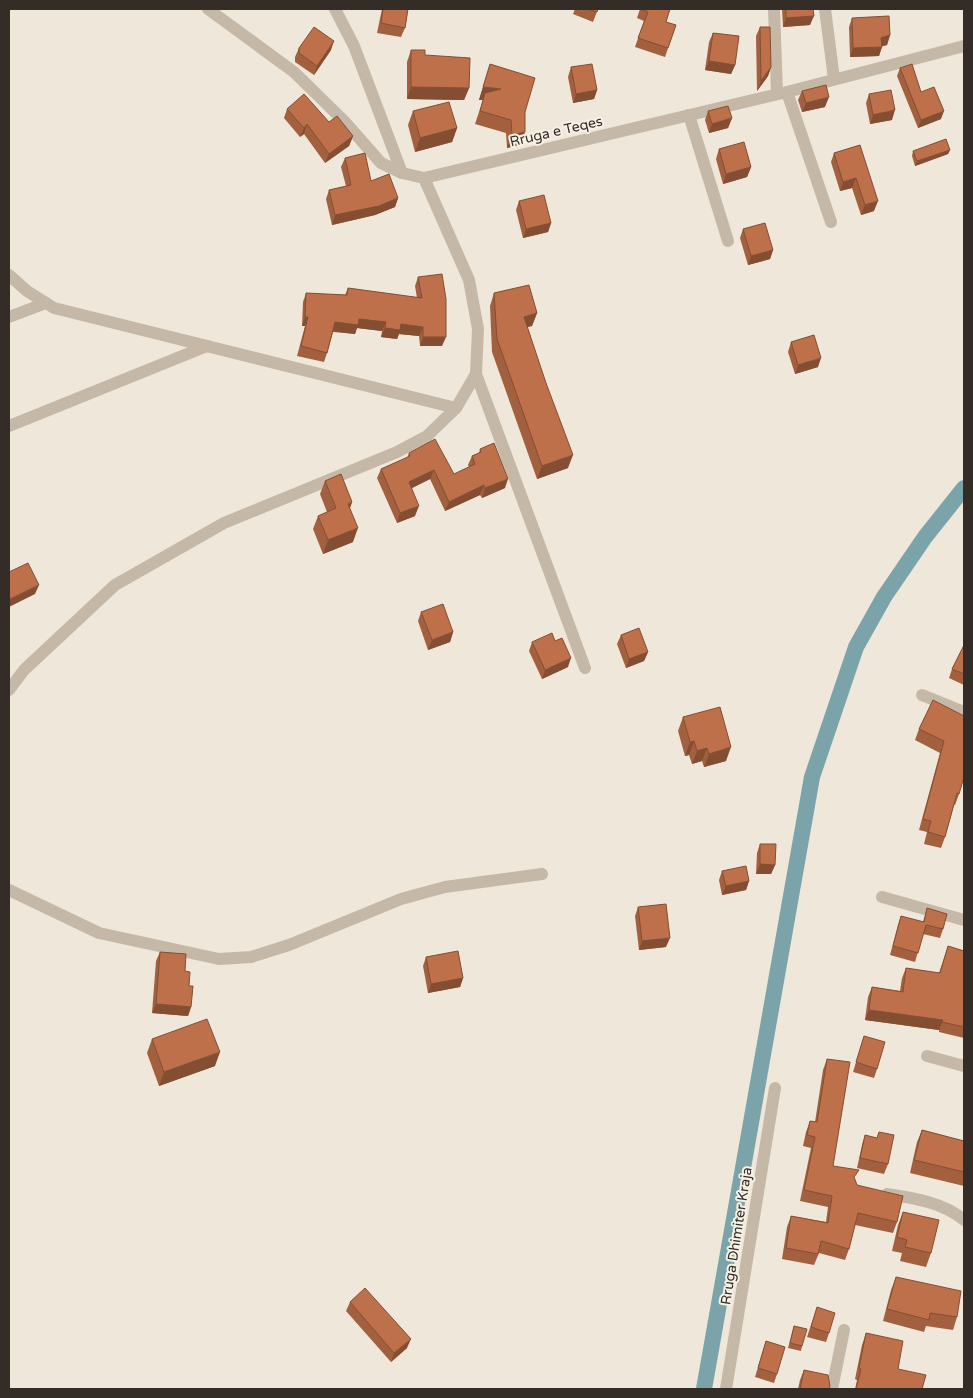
<svg xmlns="http://www.w3.org/2000/svg" width="973" height="1398" font-family="'Varela Round',sans-serif">
<rect width="100%" height="100%" fill="#efe7d9"/>
<g fill="none" stroke-linecap="round" stroke-linejoin="round">
<!-- canal -->
<path stroke="#7aa4aa" stroke-width="16" d="M704 1389 812 777 856 647 884 597 925 537 964 488"/>
<!-- street -->
<g stroke="#c6b8a6" stroke-width="12">
<path d="M208 9 294 72 345 122 381 163 402 173 424 178 787 92 964 46"/>
<path d="M335 9 354 46 402 173"/>
<path d="M774 9 777 93"/>
<path d="M825 9 834 79"/>
<path d="M787 92 831 222"/>
<path d="M689 115 728 241"/>
<path d="M9 275 27 291 54 308 456 408"/>
<path d="M9 317 46 303"/>
<path d="M476 374 585 668"/>
<path d="M9 426 207 346"/>
<path d="M9 690 24 670 115 585 224 523 397 452 427 436 456 408 476 374 478 329 469 280 424 178"/>
<path d="M922 695 964 712"/>
<path d="M9 890 99 933 219 959 251 957 289 945 401 899 445 887 542 874"/>
<path d="M882 897 964 920"/>
<path d="M927 1056 964 1066"/>
<path d="M887 1194C913 1198 943 1202 964 1220"/>
<path d="M726 1389 775 1088"/>
<path d="M832 1389 844 1330"/>
</g>
</g>
<!-- wall -->
<g fill="#a3603f">
<path d="M382 9H408L405 28 401 37 377 33Z"/>
<path d="M575 9H598L593 22 573 14Z"/>
<path d="M640 9H670L666 22 676 25 665 57 635 47 644 21 637 18Z"/>
<path d="M782 9H813L810 25 783 27Z"/>
<path d="M852 18 890 35 887 45 882 46 879 56 850 57 849 27Z"/>
<path d="M760 27 771 67 768 76 757 91 756 36Z"/>
<path d="M713 33 735 65 731 74 705 70 709 42Z"/>
<path d="M299 48 331 50 314 75 295 62V57Z"/>
<path d="M411 50 425 55 469 88 464 100 407 99V62Z"/>
<path d="M490 64 525 112 520 145 507 148 506 133 475 124 483 100H479Z"/>
<path d="M571 67 597 90 594 99 573 103 568 77Z"/>
<path d="M900 68 921 92 941 119 918 128 897 76Z"/>
<path d="M802 91 825 107 802 112 798 100Z"/>
<path d="M869 94 892 120 870 124 866 103Z"/>
<path d="M287 109 329 122 353 136 349 146 325 163 304 134 300 137 284 118Z"/>
<path d="M413 111 457 128 452 142 415 152 408 125Z"/>
<path d="M708 111 732 118 728 128 709 133 705 120Z"/>
<path d="M860 145 874 211 861 215 852 188 840 191 831 162 834 153Z"/>
<path d="M719 149 751 167 747 177 723 184 716 159Z"/>
<path d="M950 150 948 154 915 166 912 156 913 151Z"/>
<path d="M345 158 371 181 398 198 395 207 375 215 332 225 326 199 329 190 346 186 341 167Z"/>
<path d="M519 201 551 223 548 232 523 238 516 210Z"/>
<path d="M743 229 773 250 770 259 748 265 740 238Z"/>
<path d="M418 277 442 346H420L419 336 399 334 397 339 381 337 382 331 357 328 355 334 333 332 327 353 324 362 297 356 305 326H302L303 302 306 293 345 295 348 288 417 298 415 286Z"/>
<path d="M494 293 537 313 532 326 527 327 568 468 537 479 492 352 490 306Z"/>
<path d="M791 342 818 367 795 374 788 352Z"/>
<path d="M480 449 505 488 482 498 480 495 445 511 430 479 412 488 415 516 397 523 377 478 381 469 407 458 409 453 454 474 469 467 468 465 472 456 479 453Z"/>
<path d="M325 481 352 502 350 508 353 542 323 554 313 529 318 516 327 512 320 494Z"/>
<path d="M421 612 453 632 450 642 428 650 418 621Z"/>
<path d="M621 635 648 652 644 661 626 668 617 644Z"/>
<path d="M555 641 568 667 542 679 529 651 532 642Z"/>
<path d="M964 645V685L949 678 952 669Z"/>
<path d="M933 700 959 794 955 805H954L945 837 941 848 924 844 927 832 919 830 940 753 915 740 919 729Z"/>
<path d="M683 717 726 761 704 767 702 761 692 764 689 755 685 756 678 731Z"/>
<path d="M760 844 775 865 771 874H756L757 853Z"/>
<path d="M722 871 749 881 746 890 722 895 719 880Z"/>
<path d="M638 907 666 947 639 950 635 916Z"/>
<path d="M927 908 943 929 940 938 923 934 915 962 890 955 898 925 901 916 923 922Z"/>
<path d="M948 946 964 951V1038L939 1032V1030L865 1020 868 997 872 987 900 991 902 978 906 968 939 973Z"/>
<path d="M160 952 185 971 189 986 191 1007 188 1016 152 1013 156 961Z"/>
<path d="M426 957 463 978 460 987 428 993 423 966Z"/>
<path d="M864 1036 877 1069 874 1078 853 1072Z"/>
<path d="M152 1039 215 1066 159 1086 147 1053Z"/>
<path d="M827 1059 833 1166 855 1180 857 1185 897 1222 893 1233 855 1225 849 1249 845 1260 819 1253 814 1265 782 1259 787 1227 791 1216 826 1222 828 1207 800 1201 811 1148 803 1146 806 1132 810 1121 815 1122 823 1070Z"/>
<path d="M922 1130 964 1141V1186L910 1173 917 1142Z"/>
<path d="M879 1132 888 1164 884 1174 857 1168 862 1145 865 1135 877 1138Z"/>
<path d="M903 1212 931 1253 926 1267 900 1261 902 1253 892 1251 898 1225Z"/>
<path d="M896 1277 957 1317 953 1330 926 1326 924 1332 883 1321 891 1290Z"/>
<path d="M350 1302 407 1348 391 1362 346 1311Z"/>
<path d="M817 1307 829 1333 826 1342 807 1337Z"/>
<path d="M794 1326 802 1346 801 1351 788 1348Z"/>
<path d="M866 1333 898 1369 922 1389H855L857 1380 855 1379 862 1345Z"/>
<path d="M766 1341 777 1374 774 1383 755 1377Z"/>
<path d="M804 1370 829 1389H798L800 1380Z"/>
</g>
<!-- shaded-wall -->
<g fill="#844e33">
<path d="M814 16 810 25 783 27 786 18Z"/>
<path d="M890 35 887 45 879 47H882L879 56 850 57 853 48Z"/>
<path d="M334 41 331 50 314 75 317 66Z"/>
<path d="M709 61 735 65 731 74 705 70Z"/>
<path d="M771 67 768 76 757 91 761 81Z"/>
<path d="M411 87 469 88 464 100 407 99Z"/>
<path d="M483 87 501 89 485 93 483 100H479Z"/>
<path d="M597 90 594 99 573 103 576 94Z"/>
<path d="M829 97 825 107 802 112 806 103Z"/>
<path d="M895 110 892 120 870 124 873 115Z"/>
<path d="M944 111 941 119 918 128 921 120Z"/>
<path d="M732 118 728 128 709 133 712 124Z"/>
<path d="M307 124 304 134 300 137 304 128Z"/>
<path d="M457 128 452 142 415 152 420 138Z"/>
<path d="M525 132 520 145 507 148 512 135Z"/>
<path d="M353 136 349 146 325 163 329 154Z"/>
<path d="M950 150 948 154 915 166 917 161Z"/>
<path d="M751 167 747 177 723 184 726 174Z"/>
<path d="M856 178 852 188 840 191 843 182Z"/>
<path d="M398 198 395 207 375 215 332 225 335 215Z"/>
<path d="M878 201 874 211 861 215 865 205Z"/>
<path d="M551 223 548 232 523 238 526 229Z"/>
<path d="M773 250 770 259 748 265 751 256Z"/>
<path d="M537 313 532 326 519 329 524 317Z"/>
<path d="M305 317H308L305 326H302Z"/>
<path d="M359 319 386 322 382 331 357 328 355 334 332 331 335 322Z"/>
<path d="M401 324 423 327 419 336 399 334 397 339 381 337 385 328Z"/>
<path d="M423 337H446L442 346H420Z"/>
<path d="M821 358 818 367 795 374 798 365Z"/>
<path d="M573 455 568 468 537 479 542 466Z"/>
<path d="M434 470 430 479 406 491 409 482Z"/>
<path d="M508 479 505 488 482 498 485 488Z"/>
<path d="M484 485 480 495 445 511 449 502Z"/>
<path d="M352 502 347 516 348 504Z"/>
<path d="M419 506 415 516 397 523 400 513Z"/>
<path d="M358 528 353 542 323 554 328 540Z"/>
<path d="M39 585 35 594 9 607V602L10 599Z"/>
<path d="M453 632 450 642 428 650 432 640Z"/>
<path d="M648 652 644 661 626 668 629 659Z"/>
<path d="M571 658 568 667 542 679 545 670Z"/>
<path d="M694 741 689 755 685 756 690 742Z"/>
<path d="M731 747 726 761 704 767 709 754Z"/>
<path d="M707 748 702 761 692 764 697 751Z"/>
<path d="M760 864 775 865 771 874H756Z"/>
<path d="M749 881 746 890 722 895 726 886Z"/>
<path d="M670 938 666 947 639 950 642 941Z"/>
<path d="M463 978 460 987 428 993 431 984Z"/>
<path d="M156 1004 191 1007 188 1016 152 1013Z"/>
<path d="M869 1010 943 1020 939 1030 865 1020Z"/>
<path d="M220 1052 215 1066 159 1086 164 1072Z"/>
<path d="M411 1339 407 1348 391 1362 394 1353Z"/>
</g>
<!-- building -->
<g fill="#bd7049" stroke="#844e33">
<path d="M383 9H408L405 28 381 23Z"/>
<path d="M587 9H598L597 12Z"/>
<path d="M640 9H670L666 22 676 25 668 48 638 38 648 12Z"/>
<path d="M786 9H813L814 16 786 18Z"/>
<path d="M889 16 890 35 881 38 882 47 853 48 852 18Z"/>
<path d="M314 27 334 41 317 66 299 53V48Z"/>
<path d="M760 27H770L771 67 761 81Z"/>
<path d="M713 33 739 36 735 65 709 61Z"/>
<path d="M411 50H425V55L470 58 469 88 411 87Z"/>
<path d="M490 64 535 78 525 112V132L512 135 511 120 480 111 485 93 501 89 483 87Z"/>
<path d="M592 64 597 90 576 94 571 67Z"/>
<path d="M912 64 921 92 934 87 944 111 921 120 900 68Z"/>
<path d="M826 85 829 97 806 103 802 91Z"/>
<path d="M891 90 895 110 873 115 869 94Z"/>
<path d="M304 94 329 122 337 116 353 136 329 154 307 124 304 128 287 109Z"/>
<path d="M449 102 457 128 420 138 413 111Z"/>
<path d="M728 106 732 118 712 124 708 111Z"/>
<path d="M946 139 950 150 917 161 913 151Z"/>
<path d="M744 142 751 167 726 174 719 149Z"/>
<path d="M860 145 878 201 865 205 856 178 843 182 834 153Z"/>
<path d="M365 153 371 181 389 174 398 198 379 206 335 215 329 190 351 185 345 158Z"/>
<path d="M544 195 551 223 526 229 519 201Z"/>
<path d="M765 223 773 250 751 256 743 229Z"/>
<path d="M442 274 446 299V337H423V327L401 324 400 330 385 328 386 322 359 319 358 325 335 322 327 353 301 346 308 317H305L306 293 347 295 348 288 422 298 418 277Z"/>
<path d="M529 285 537 313 524 317 546 383 573 455 542 466 497 339 494 293Z"/>
<path d="M814 335 821 358 798 365 791 342Z"/>
<path d="M435 439 454 474 475 464 472 456 481 452 480 449 494 443 508 479 485 488 484 485 449 502 434 470 409 482 419 506 400 513 381 469 410 456 409 453Z"/>
<path d="M341 474 352 502 348 504 358 528 328 540 318 516 336 508 325 481Z"/>
<path d="M28 563 39 585 10 599 9 596V572Z"/>
<path d="M443 604 453 632 432 640 421 612Z"/>
<path d="M639 628 648 652 629 659 621 635Z"/>
<path d="M552 633 555 641 562 638 571 658 545 670 532 642Z"/>
<path d="M964 645V674L952 669Z"/>
<path d="M933 700 964 716V777L959 794 957 793 945 837 928 832 931 821 923 819 944 741 919 729Z"/>
<path d="M720 707 731 747 709 754 707 748 697 751 694 741 690 742 683 717Z"/>
<path d="M760 844H776L775 865 760 864Z"/>
<path d="M746 866 749 881 726 886 722 871Z"/>
<path d="M666 904 670 938 642 941 638 907Z"/>
<path d="M927 908 947 914 943 929 926 925 918 953 893 946 901 916 924 922Z"/>
<path d="M948 946 964 951V1027L942 1022 943 1020 869 1010 872 987 903 992 906 968 940 973Z"/>
<path d="M458 951 463 978 431 984 426 957Z"/>
<path d="M160 952 186 954 185 971 190 972 189 986H193L191 1007 156 1004Z"/>
<path d="M207 1019 220 1052 164 1072 152 1039Z"/>
<path d="M864 1036 885 1042 877 1069 856 1062Z"/>
<path d="M827 1059 850 1062 833 1166 859 1170 854 1177 857 1185 903 1196 897 1222 858 1213 849 1249 821 1241 818 1254 786 1248 791 1216 828 1223 832 1196 804 1190 815 1137 807 1135 810 1121 817 1122Z"/>
<path d="M922 1130 964 1141V1172L914 1160Z"/>
<path d="M879 1132 894 1135 888 1164 860 1158 865 1135 877 1138Z"/>
<path d="M903 1212 939 1220 931 1253 905 1247 907 1240 897 1237Z"/>
<path d="M896 1277 961 1291 957 1317 930 1313 929 1320 887 1309Z"/>
<path d="M365 1288 411 1339 394 1353 350 1302Z"/>
<path d="M817 1307 835 1313 829 1333 811 1327Z"/>
<path d="M794 1326 807 1329 802 1346 790 1343Z"/>
<path d="M866 1333 903 1341 898 1369 926 1375 922 1389H856L861 1369 859 1368Z"/>
<path d="M766 1341 785 1347 777 1374 758 1368Z"/>
<path d="M804 1370 828 1375 830 1386 829 1389H800Z"/>
</g>
<g text-anchor="middle" stroke-width="4" stroke-linejoin="round" paint-order="stroke">
<!-- street labels -->
<g font-size="14" fill="#332c27" stroke="#f7f1e5">
<text transform="translate(556 131) rotate(-13)" y="5">Rruga e Teqes</text>
<text transform="translate(736 1236) rotate(-81)" y="5">Rruga Dhimiter Kraja</text>
</g>
</g>
<!-- border -->
<rect width="973" height="1398" fill="none" stroke="#332c27" stroke-width="20"/>
</svg>
